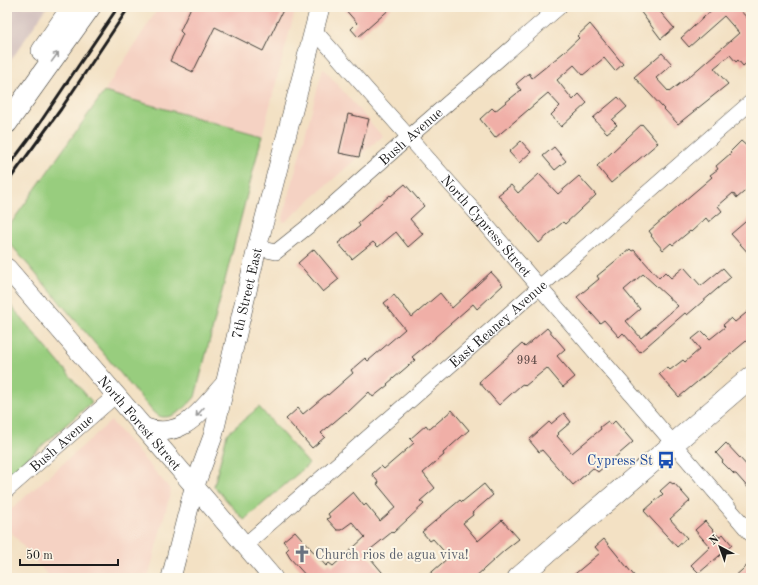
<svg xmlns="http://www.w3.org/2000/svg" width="758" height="585" font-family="'Old Standard TT',serif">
<rect width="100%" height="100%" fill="#fcf5e5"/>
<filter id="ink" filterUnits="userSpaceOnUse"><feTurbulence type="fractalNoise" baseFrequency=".025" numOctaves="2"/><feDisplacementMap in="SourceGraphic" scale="8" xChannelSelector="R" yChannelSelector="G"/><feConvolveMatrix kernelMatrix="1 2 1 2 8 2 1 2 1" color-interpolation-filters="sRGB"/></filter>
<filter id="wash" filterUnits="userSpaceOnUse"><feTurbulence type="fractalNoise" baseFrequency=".012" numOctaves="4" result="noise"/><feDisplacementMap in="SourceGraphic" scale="16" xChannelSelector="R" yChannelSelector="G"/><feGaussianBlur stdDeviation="0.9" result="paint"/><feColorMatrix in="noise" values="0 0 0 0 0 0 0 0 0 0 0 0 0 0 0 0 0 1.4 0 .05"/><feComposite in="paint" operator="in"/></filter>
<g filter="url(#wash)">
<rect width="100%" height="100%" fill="#f3e1c4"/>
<!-- built -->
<g fill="#f5d2c3">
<path d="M159 7H296L262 136 104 92Z"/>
<path d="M323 68 382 136 285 222 282 221Z"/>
<path d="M111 421 171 490 148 578H50L7 527V513Z"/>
</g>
<!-- industrial -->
<path fill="#d1bfbd" d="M7 7H47L7 66Z"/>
<!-- green -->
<g fill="#98cd7e" stroke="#5a744d">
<path d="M104 92 262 136 195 397C187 406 176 418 163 417 160 417 156 414 154 413L7 240V229Z"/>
<path d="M7 301 92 402 7 476Z"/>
<path d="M259 407 309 464 244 520 214 486 227 434Z"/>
</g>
<g id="blocks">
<!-- building -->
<g fill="#f0afa7" fill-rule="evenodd">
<path d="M191 7H278L283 10 263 51 215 27 193 72 170 61 183 34 180 31Z"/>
<path d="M343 7H392L358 37 351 29 357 23Z"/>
<path d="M637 7H656L674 28 661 39Z"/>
<path d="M715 7H737L751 22V59L743 66 738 60 736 62 730 55 714 68 728 84 678 124 634 77 662 53 672 64 656 78 669 92 691 75 739 33 724 16 689 47 681 38Z"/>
<path d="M590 24 623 64 615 71 604 58 583 75 574 65 557 80 573 100 579 94 587 103 561 127 551 115 560 106 548 93 495 138 480 119 492 108 495 111 521 90 516 84 529 73 532 78 563 53 579 38 577 36Z"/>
<path d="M618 97 627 107 612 120 617 125 607 133 593 118Z"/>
<path d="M348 114 369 119 359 157 339 153Z"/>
<path d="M642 124 658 143 611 183 597 166Z"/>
<path d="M521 141 531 152 519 163 509 152Z"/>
<path d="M741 141 751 150V186L737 198 733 193 718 206 722 211 709 222 706 218 691 232 690 231 673 245 671 243 663 250 651 236 652 235 649 231 712 177 710 175 718 169 716 166 731 153 730 152Z"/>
<path d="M554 147 566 161 555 170 543 156Z"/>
<path d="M539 174 558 194 579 176 596 195 565 224 563 222 539 243 498 195 511 185 518 193Z"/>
<path d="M405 184 424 206 410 219 423 234 408 247 396 232 378 247 373 242 352 259 338 243 360 226 358 223 390 195 391 196Z"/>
<path d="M751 217V256L731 234Z"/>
<path d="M314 249 339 279 323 292 298 263Z"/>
<path d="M630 249 632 251 634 250 659 278 665 272 671 278 684 267 701 286 723 268 731 277 687 315 685 313 640 352 623 333 619 337 604 320 600 323 577 297 599 279 597 276ZM643 274 678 306 641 338 626 321 640 309 624 290Z"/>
<path d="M491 272 503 285 477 309 473 304 435 337V338L412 357 415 360 387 384 388 385 373 397 369 392 347 413 346 412 321 433 325 437 312 448 286 419 298 408 303 414 327 394 328 395 353 373 351 370 365 358 368 361 405 329 384 303 394 295 412 317 440 293 452 308Z"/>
<path d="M751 309V337L679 397 659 374 667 367 670 370 683 360 685 362 700 349 692 339 702 331 710 339 725 327 723 325 731 318 735 322Z"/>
<path d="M547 328 565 349 557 356 575 377 563 387 547 368 525 386 523 384 521 385 499 405 479 382 522 344 525 347Z"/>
<path d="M452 410 469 430 443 453 444 455 423 473 435 488 420 501 424 504 393 533 392 532 366 553 387 578H308L290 558 286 551 289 548 283 541 295 531 326 566 329 563 333 566 365 537 352 522 341 530H337L327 519 330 517 328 514 353 492 364 506 366 504 380 521 396 507 377 484 379 483 372 474 381 466 384 469 414 443 410 439 426 425 429 429 431 428Z"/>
<path d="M564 413 571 422 558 433 559 434 557 436 572 453 601 429 600 427 608 421 611 425 615 421 633 442 598 472 593 468 573 485 542 450 539 452 529 440 549 422 551 424Z"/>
<path d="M726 443 751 470V491L736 474H734L722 462 723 461 716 453Z"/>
<path d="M670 482 673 484 674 483 690 501 670 519 687 538 677 547 644 511 663 494 660 491Z"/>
<path d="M484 484 493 495 472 513 473 515 463 523 478 541 502 520 519 539 505 550 474 578H425L449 557 433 539 430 541 422 532 460 500 462 502Z"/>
<path d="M705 521 719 537 723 534 732 545 699 573 691 565 710 547 695 530Z"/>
<path d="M604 539 636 578H570L600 553 595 547Z"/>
<path d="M751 562V578H733Z"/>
</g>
</g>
</g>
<g filter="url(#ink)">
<use href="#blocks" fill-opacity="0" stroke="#3c3a35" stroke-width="1"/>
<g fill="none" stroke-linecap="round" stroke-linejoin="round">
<!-- minor casing -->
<g stroke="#3c3a35" stroke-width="16">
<g id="minor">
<path id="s1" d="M314 30 476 213 751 534"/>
<path id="s2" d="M257 248 276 252 311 224 409 137 559 7"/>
<path id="s3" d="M7 490 116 395"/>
<path id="s4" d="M245 545 751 102"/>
</g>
</g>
<!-- tertiary casing -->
<g stroke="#3c3a35" stroke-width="20">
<g id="tertiary">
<path id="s5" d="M7 268 273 578"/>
<path d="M143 427C182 442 201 410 224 385"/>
<path id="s6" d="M171 578 194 488 213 436 257 248 320 7"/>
</g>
</g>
<!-- secondary casing -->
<g stroke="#3c3a35" stroke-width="22">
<g id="secondary">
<path d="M42 51 72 7"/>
<path d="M7 123 90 7"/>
<path d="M518 578 751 377"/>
</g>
</g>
<!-- minor -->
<use href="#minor" stroke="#fff" stroke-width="15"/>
<!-- tertiary -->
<use href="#tertiary" stroke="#fff" stroke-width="19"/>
<!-- secondary -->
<use href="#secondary" stroke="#fff" stroke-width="21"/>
<!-- rail -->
<g stroke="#1c1c1c" stroke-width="3">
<path d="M7 168 31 136 118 7"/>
<path d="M7 183 61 109 129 7"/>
</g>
</g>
<!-- one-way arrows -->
<defs><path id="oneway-shaft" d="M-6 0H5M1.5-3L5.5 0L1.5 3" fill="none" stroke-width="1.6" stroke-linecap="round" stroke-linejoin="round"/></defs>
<g stroke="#999">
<use href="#oneway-shaft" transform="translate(55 57) rotate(-54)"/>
<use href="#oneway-shaft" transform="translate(200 412) rotate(132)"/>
</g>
</g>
<!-- icons -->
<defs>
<g id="bus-bare" transform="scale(1.38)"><path d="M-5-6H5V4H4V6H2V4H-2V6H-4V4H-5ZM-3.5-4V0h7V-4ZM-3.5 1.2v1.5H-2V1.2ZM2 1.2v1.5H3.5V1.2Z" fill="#1a4fb4" stroke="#fcf5e5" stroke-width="2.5" paint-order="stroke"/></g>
<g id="church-bare" transform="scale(1.38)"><path d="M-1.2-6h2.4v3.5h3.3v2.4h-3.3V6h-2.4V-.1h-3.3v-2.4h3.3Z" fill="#6b7280" stroke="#fcf5e5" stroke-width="2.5" paint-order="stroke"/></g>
</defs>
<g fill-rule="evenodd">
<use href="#bus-bare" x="666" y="460"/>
<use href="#church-bare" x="302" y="554"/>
</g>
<g text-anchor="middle" stroke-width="4" stroke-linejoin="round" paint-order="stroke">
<!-- number labels -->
<g font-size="12" fill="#51413f">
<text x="527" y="364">994</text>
</g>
<!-- street labels -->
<g font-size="14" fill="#1c1c1c" stroke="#fcf5e5">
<text dy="5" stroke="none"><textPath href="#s2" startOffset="197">Bush Avenue</textPath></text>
<text dy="5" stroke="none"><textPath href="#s1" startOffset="261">North Cypress Street</textPath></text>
<text dy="5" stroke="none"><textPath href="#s6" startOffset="295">7th Street East</textPath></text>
<text dy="5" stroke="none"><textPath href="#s4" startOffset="336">East Reaney Avenue</textPath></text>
<text dy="5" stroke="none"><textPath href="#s5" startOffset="204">North Forest Street</textPath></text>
<text dy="5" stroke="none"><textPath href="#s3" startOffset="72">Bush Avenue</textPath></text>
</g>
<!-- transit labels -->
<g font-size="14" fill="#164399" stroke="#fcf5e5" text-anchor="end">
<text x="653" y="465">Cypress St</text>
</g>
<!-- worship labels -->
<g font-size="14" fill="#5b616d" stroke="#fcf5e5" text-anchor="start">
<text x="315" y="559">Church rios de agua viva!</text>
</g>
</g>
<!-- margin -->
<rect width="758" height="585" fill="none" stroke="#fcf5e5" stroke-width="24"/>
<!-- north arrow -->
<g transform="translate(720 547) rotate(319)" stroke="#fcf5e5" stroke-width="3" paint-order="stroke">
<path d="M0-3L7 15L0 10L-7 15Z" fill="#1c1c1c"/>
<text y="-6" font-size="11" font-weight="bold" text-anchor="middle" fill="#1c1c1c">N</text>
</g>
<!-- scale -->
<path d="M20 559v6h98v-6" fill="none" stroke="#1c1c1c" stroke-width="2"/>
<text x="26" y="559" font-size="12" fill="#1c1c1c" stroke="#fcf5e5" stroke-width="3" paint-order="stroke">50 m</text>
</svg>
